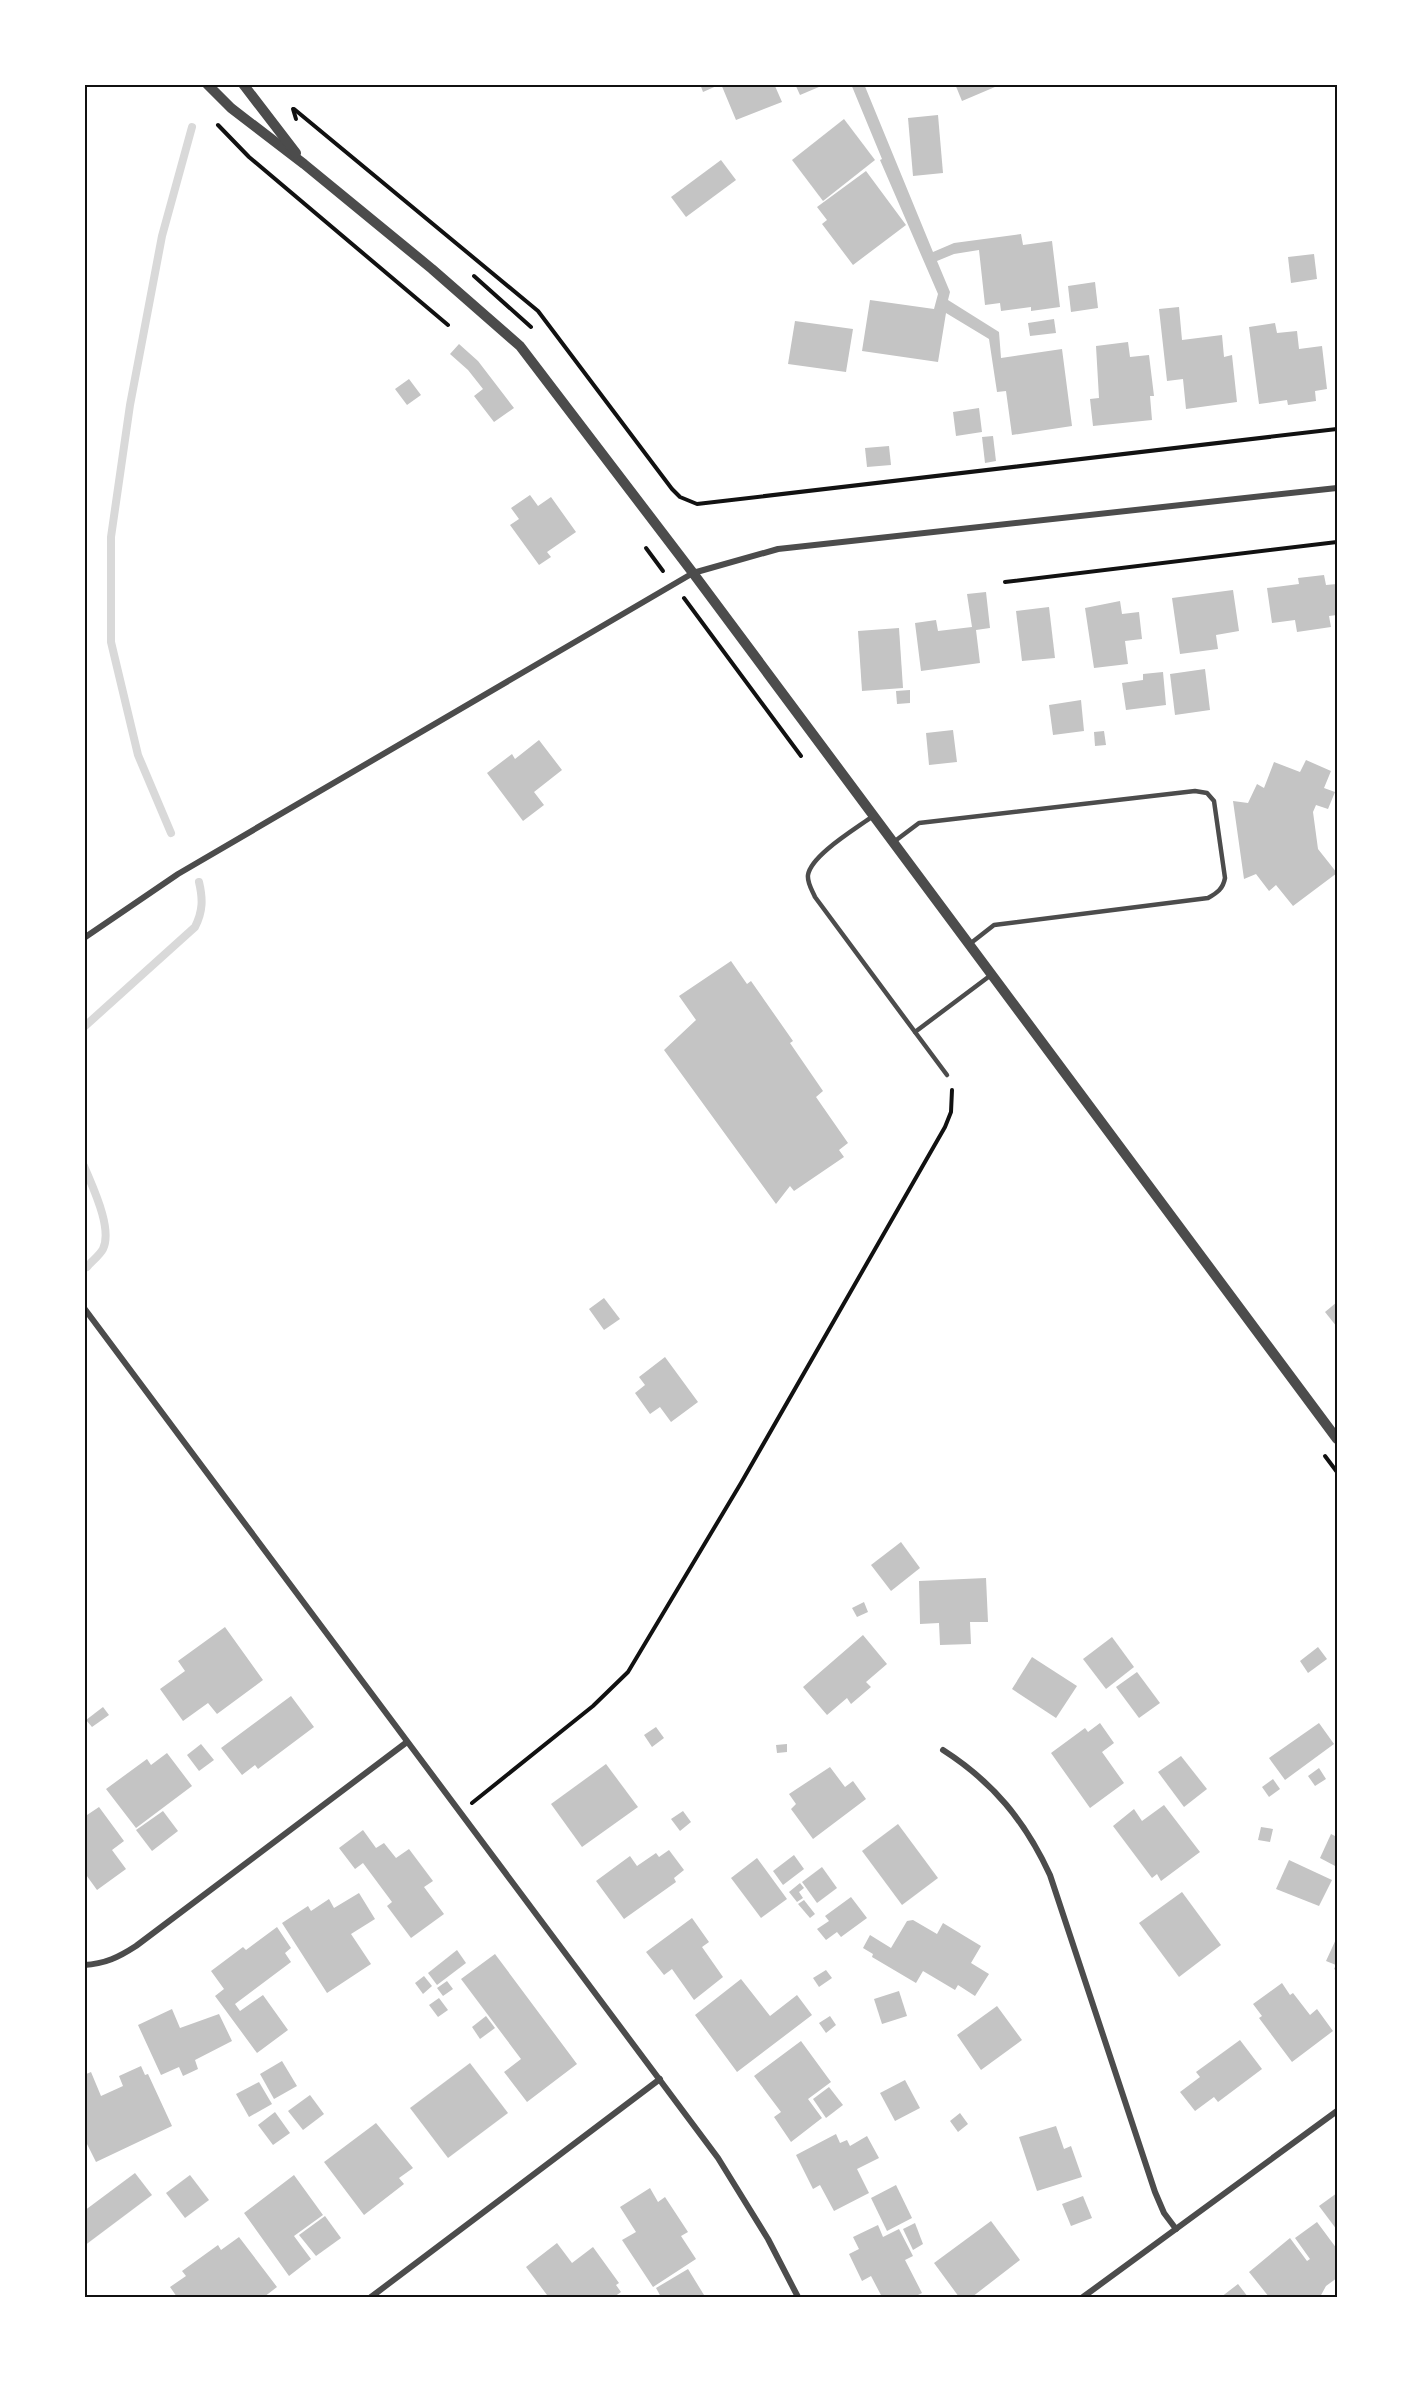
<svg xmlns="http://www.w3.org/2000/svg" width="1421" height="2381" font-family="'Playfair Display',serif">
<rect width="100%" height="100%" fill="#fff"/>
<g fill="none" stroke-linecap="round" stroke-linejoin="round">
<!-- stream -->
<g stroke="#d9d9d9" stroke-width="8">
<path d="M171 833 138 755 111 642V537L130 405 162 236 192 127"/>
<path d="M84 1027 195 927C203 911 203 899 199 882"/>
<path d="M84 1166C92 1186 113 1228 103 1249 100 1255 91 1262 87 1267"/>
</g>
</g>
<!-- building -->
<g fill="#c4c4c4">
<path d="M700 84H721L703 92Z"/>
<path d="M721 84H780L775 86 782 102 736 120Z"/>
<path d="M795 84H826L800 95Z"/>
<path d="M851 84H864L933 252 954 243 1021 234 1023 245 1052 241 1060 307 1031 311V307L1001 311 1000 303 985 305 979 250 954 254 937 261 950 292 948 300 999 332 1001 358 1062 349 1072 426 1012 435 1006 391 997 392 989 339 946 313 938 362 862 351 870 300 934 309 938 294 880 160 882 159Z"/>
<path d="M955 84H1002L962 101Z"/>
<path d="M938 115 943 173 913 176 908 118Z"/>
<path d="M844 119 875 160 823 201 792 160Z"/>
<path d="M721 160 736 180 686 217 671 197Z"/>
<path d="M866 171 906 225 853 265 822 224 827 220 817 207Z"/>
<path d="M1314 254 1317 279 1291 283 1288 257Z"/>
<path d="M1095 282 1098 308 1071 312 1068 286Z"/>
<path d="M1179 307 1182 340 1222 335 1224 357 1232 355 1237 402 1186 409 1183 379 1167 381 1159 309Z"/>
<path d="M1054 319 1056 333 1030 336 1028 323Z"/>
<path d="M795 321 853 329 846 372 788 364Z"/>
<path d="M1275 323 1277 333 1297 331 1299 349 1322 346 1327 389 1315 391 1316 401 1288 405 1287 400 1259 404 1249 327Z"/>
<path d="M1128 342 1130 357 1149 355 1154 396H1150L1152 420 1093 426 1090 399 1099 398 1096 346Z"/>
<path d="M459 344 478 361 514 408 494 422 474 396 483 389 468 370 450 354Z"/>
<path d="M409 379 421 395 407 405 395 389Z"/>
<path d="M979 408 982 432 956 436 953 412Z"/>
<path d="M993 436 996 461 985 463 982 437Z"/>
<path d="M889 446 891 465 867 467 865 448Z"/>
<path d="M530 495 538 506 551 497 576 532 547 552 551 557 539 565 510 525 519 519 511 508Z"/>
<path d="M1324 575 1326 585 1337 584V615L1329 616 1331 627 1297 632 1295 620 1272 623 1267 588 1299 584 1298 578Z"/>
<path d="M1233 590 1239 631 1216 635 1218 649 1180 654 1172 598Z"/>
<path d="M986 592 990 628 976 630 980 663 921 671 915 623 936 620 938 631 972 627 967 594Z"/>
<path d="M1120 601 1122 614 1139 612 1142 639 1125 641 1128 664 1094 668 1085 608Z"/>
<path d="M1049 607 1055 658 1022 661 1016 611Z"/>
<path d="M899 628 903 688 862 691 858 631Z"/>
<path d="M1205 669 1210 710 1175 715 1170 674Z"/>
<path d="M1163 672 1166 705 1126 710 1122 683 1143 680V674Z"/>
<path d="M910 690V703L897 704 896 691Z"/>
<path d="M1081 700 1084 731 1053 735 1049 705Z"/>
<path d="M953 730 957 762 929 765 926 733Z"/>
<path d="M1104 731 1106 745 1095 746 1094 732Z"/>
<path d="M539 740 562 770 534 792 544 805 523 821 487 773 512 754 515 759Z"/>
<path d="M1306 760 1331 771 1324 788 1335 792 1328 809 1316 805 1313 812 1318 849 1337 873 1293 906 1276 885 1269 891 1256 874 1244 879 1233 801 1248 803 1257 784 1264 788 1274 762 1300 772Z"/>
<path d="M731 961 747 984 751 981 793 1041 790 1043 823 1091 816 1097 848 1143 839 1150 844 1157 794 1191 790 1186 776 1204 664 1050 696 1020 679 996Z"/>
<path d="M604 1298 620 1319 604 1330 589 1309Z"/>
<path d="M1337 1302V1327L1325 1312Z"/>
<path d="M665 1357 698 1402 671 1422 660 1407 650 1414 635 1393 645 1385 639 1377Z"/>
<path d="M901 1542 920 1568 891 1591 871 1565Z"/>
<path d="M986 1578 988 1622H970L971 1644 940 1645 939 1623 920 1624 919 1581Z"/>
<path d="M864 1602 868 1612 857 1617 852 1608Z"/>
<path d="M225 1627 263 1680 217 1714 208 1703 183 1721 160 1689 185 1671 178 1661Z"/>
<path d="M863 1635 887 1664 866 1682 871 1687 851 1704 847 1698 827 1715 803 1687Z"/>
<path d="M1112 1637 1134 1667 1106 1689 1083 1659Z"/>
<path d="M1318 1647 1327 1659 1308 1673 1300 1661Z"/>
<path d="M1032 1657 1077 1686 1056 1718 1012 1689Z"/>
<path d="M1137 1672 1160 1703 1139 1718 1116 1687Z"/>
<path d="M291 1696 314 1727 258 1769 255 1765 242 1775 221 1748Z"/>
<path d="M103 1707 109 1715 92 1727 86 1720Z"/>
<path d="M1100 1723 1114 1743 1102 1752 1124 1783 1090 1808 1051 1753 1085 1728 1088 1732Z"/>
<path d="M1319 1723 1334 1744 1285 1780 1269 1758Z"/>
<path d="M656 1727 664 1738 652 1747 644 1735Z"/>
<path d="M201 1744 214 1760 199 1771 187 1755Z"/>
<path d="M787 1744V1752L777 1753 776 1745Z"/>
<path d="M167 1753 192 1786 136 1828 106 1789 147 1759 151 1765Z"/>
<path d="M1181 1756 1207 1789 1184 1807 1158 1772Z"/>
<path d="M606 1764 638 1807 582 1847 551 1804Z"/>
<path d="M830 1767 845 1787 853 1781 866 1799 813 1839 791 1809 796 1804 789 1794Z"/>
<path d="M1319 1768 1326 1779 1315 1786 1308 1776Z"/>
<path d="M1273 1779 1280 1789 1269 1797 1262 1787Z"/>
<path d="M1164 1805 1200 1852 1161 1881 1157 1874 1152 1878 1113 1826 1134 1809 1142 1821Z"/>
<path d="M99 1807 124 1841 112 1850 126 1869 97 1890 84 1872V1817Z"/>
<path d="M163 1811 178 1831 152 1851 136 1830Z"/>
<path d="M683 1811 691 1822 680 1831 671 1819Z"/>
<path d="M898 1824 938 1878 902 1905 862 1851Z"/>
<path d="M1261 1827 1273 1829 1270 1842 1258 1840Z"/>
<path d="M363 1830 376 1848 384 1843 396 1858 409 1849 433 1881 424 1887 444 1914 411 1938 387 1906 392 1902 363 1863 355 1869 339 1848Z"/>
<path d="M1331 1834 1337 1837V1867L1320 1858Z"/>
<path d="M669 1850 684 1870 674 1878 676 1882 624 1919 596 1881 630 1856 637 1866 656 1853 659 1857Z"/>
<path d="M794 1855 804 1869 783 1885 773 1871Z"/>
<path d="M757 1858 787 1899 761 1918 731 1878Z"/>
<path d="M1289 1860 1332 1880 1319 1906 1276 1889Z"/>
<path d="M822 1867 837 1888 817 1903 802 1882Z"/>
<path d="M800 1883 804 1888 799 1892 803 1898 797 1902 789 1892Z"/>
<path d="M1182 1892 1221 1945 1179 1977 1139 1923Z"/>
<path d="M359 1893 375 1919 351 1934 371 1964 327 1993 282 1923 308 1906 311 1911 329 1899 334 1908Z"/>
<path d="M851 1897 867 1918 841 1937 837 1932 826 1940 817 1929 829 1921 825 1916Z"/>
<path d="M804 1900 815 1914 810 1918 798 1904Z"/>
<path d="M692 1918 709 1942 702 1947 723 1977 694 2000 672 1969 664 1975 646 1952Z"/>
<path d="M913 1920 937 1934 943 1923 981 1946 971 1963 989 1974 975 1996 958 1985 955 1990 923 1971 916 1983 872 1957 873 1954 863 1948 870 1935 891 1948 907 1921Z"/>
<path d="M277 1927 291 1948 285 1953 291 1962 235 2004 240 2011 263 1995 288 2030 257 2053 215 1996 224 1989 211 1971 243 1947 246 1950Z"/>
<path d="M1337 1937V1971L1334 1969 1336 1965 1326 1961Z"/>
<path d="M457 1950 466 1963 437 1985 428 1973Z"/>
<path d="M495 1954 577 2064 527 2102 504 2072 521 2059 461 1979Z"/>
<path d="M826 1970 832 1978 819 1987 813 1978Z"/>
<path d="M424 1976 432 1986 423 1994 415 1983Z"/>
<path d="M741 1979 770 2016 797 1995 812 2015 737 2072 695 2015Z"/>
<path d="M447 1981 453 1989 443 1996 437 1988Z"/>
<path d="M1282 1983 1290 1995 1293 1993 1310 2015 1317 2009 1333 2031 1292 2062 1259 2018 1262 2016 1253 2004Z"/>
<path d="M899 1991 907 2016 882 2024 874 1999Z"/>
<path d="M439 1998 448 2010 438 2017 429 2005Z"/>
<path d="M997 2006 1022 2040 981 2070 957 2035Z"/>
<path d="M172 2009 180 2028 219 2014 232 2041 195 2060 198 2069 183 2076 179 2067 161 2075 138 2025Z"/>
<path d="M486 2016 495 2028 480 2039 472 2027Z"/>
<path d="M830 2016 836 2025 826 2033 819 2023Z"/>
<path d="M1240 2040 1262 2069 1218 2102 1214 2097 1195 2111 1180 2092 1200 2077 1196 2072Z"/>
<path d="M801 2041 831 2082 808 2099 822 2118 791 2142 774 2117 781 2112 754 2076Z"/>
<path d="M282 2061 297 2086 274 2099 260 2074Z"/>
<path d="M470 2063 508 2113 448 2158 410 2108Z"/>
<path d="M141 2066 145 2075 148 2074 172 2126 96 2162 84 2138V2075L91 2072 101 2096 123 2086 119 2076Z"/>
<path d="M905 2080 920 2108 895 2121 880 2093Z"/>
<path d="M259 2082 272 2104 249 2117 236 2094Z"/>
<path d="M829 2087 843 2105 826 2118 813 2099Z"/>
<path d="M310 2095 324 2114 303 2130 288 2111Z"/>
<path d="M275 2112 290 2133 273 2145 258 2125Z"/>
<path d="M960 2113 968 2124 958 2132 950 2121Z"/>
<path d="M376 2123 413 2168 399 2178 404 2184 364 2215 324 2162Z"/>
<path d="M1056 2126 1064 2149 1071 2146 1082 2177 1037 2191 1019 2137Z"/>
<path d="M836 2134 840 2143 847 2140 850 2146 867 2136 879 2158 857 2169 869 2193 834 2211 820 2185 813 2189 796 2155Z"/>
<path d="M135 2173 152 2195 84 2246V2211Z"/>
<path d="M190 2175 209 2200 185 2218 166 2193Z"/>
<path d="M294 2175 323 2215 294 2236 311 2259 289 2276 244 2213Z"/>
<path d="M896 2185 912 2218 887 2231 871 2198Z"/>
<path d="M650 2188 658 2202 665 2197 688 2232 681 2236 696 2259 653 2287 622 2240 636 2232 620 2207Z"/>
<path d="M1337 2193V2230L1319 2206Z"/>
<path d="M1083 2196 1092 2218 1071 2226 1062 2204Z"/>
<path d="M325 2216 341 2238 316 2256 299 2235Z"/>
<path d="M991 2221 1020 2260 972 2297H959L934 2263Z"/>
<path d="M1317 2222 1337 2249V2278L1326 2286 1320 2297H1269L1249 2272 1290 2238 1307 2261 1310 2259 1295 2238Z"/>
<path d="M915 2223 923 2244 913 2250 903 2229Z"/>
<path d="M878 2225 883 2237 899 2229 913 2256 905 2260 922 2293 914 2297H882L871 2276 862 2281 849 2254 859 2249 853 2237Z"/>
<path d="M239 2237 277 2287 264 2297H177L170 2287 186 2276 182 2271 218 2245 221 2250Z"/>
<path d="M557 2243 572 2263 593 2247 619 2283 616 2285 621 2292 614 2297H544L547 2295 526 2267Z"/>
<path d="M688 2269 704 2295 661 2297 656 2288Z"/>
<path d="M1238 2284 1248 2297H1221L1225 2294Z"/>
</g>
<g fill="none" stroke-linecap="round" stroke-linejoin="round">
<!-- path -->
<g stroke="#111" stroke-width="4">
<path d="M293 109 296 119"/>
<path d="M294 109 538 311 672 489 680 497 697 504 1337 429"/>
<path d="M218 125 249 157 448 325"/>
<path d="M474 276 531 327"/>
<path d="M646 548 663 571"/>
<path d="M1005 582 1337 542"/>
<path d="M684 598 801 756"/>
<path d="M1325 1456 1337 1472"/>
<path d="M472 1803 593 1706 628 1672 741 1483 945 1127 951 1112 952 1090"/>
</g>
<!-- service -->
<g stroke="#4c4c4c" stroke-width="4.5">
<path d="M873 816C857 828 811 855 808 875 807 883 812 890 815 897L915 1032 991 975"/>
<path d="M895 841 919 823 1195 791 1207 793 1214 801 1225 878C1223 889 1217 893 1208 898L994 925 971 943"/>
<path d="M915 1032 947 1075"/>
</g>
<!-- minor -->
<g stroke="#4c4c4c" stroke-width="6">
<path d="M84 938 178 874 693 573 778 549 1337 488"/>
<path d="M84 1308 718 2158 768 2239 798 2297"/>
<path d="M943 1750C993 1782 1025 1821 1050 1875L1155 2192 1164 2213 1176 2229"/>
<path d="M84 1965C105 1964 119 1957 136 1946L407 1742"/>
<path d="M371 2297 660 2079"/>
<path d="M1083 2297 1337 2111"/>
</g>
<!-- tertiary -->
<g stroke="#4c4c4c" stroke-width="10">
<path d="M207 84 231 108 304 164 432 269 520 346 693 573 1337 1439"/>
<path d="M243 84 296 153"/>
</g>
</g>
<!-- border -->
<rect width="1421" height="2381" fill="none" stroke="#ffffff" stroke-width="171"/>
<rect x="86" y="86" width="1250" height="2210" fill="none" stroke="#111" stroke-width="2"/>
</svg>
